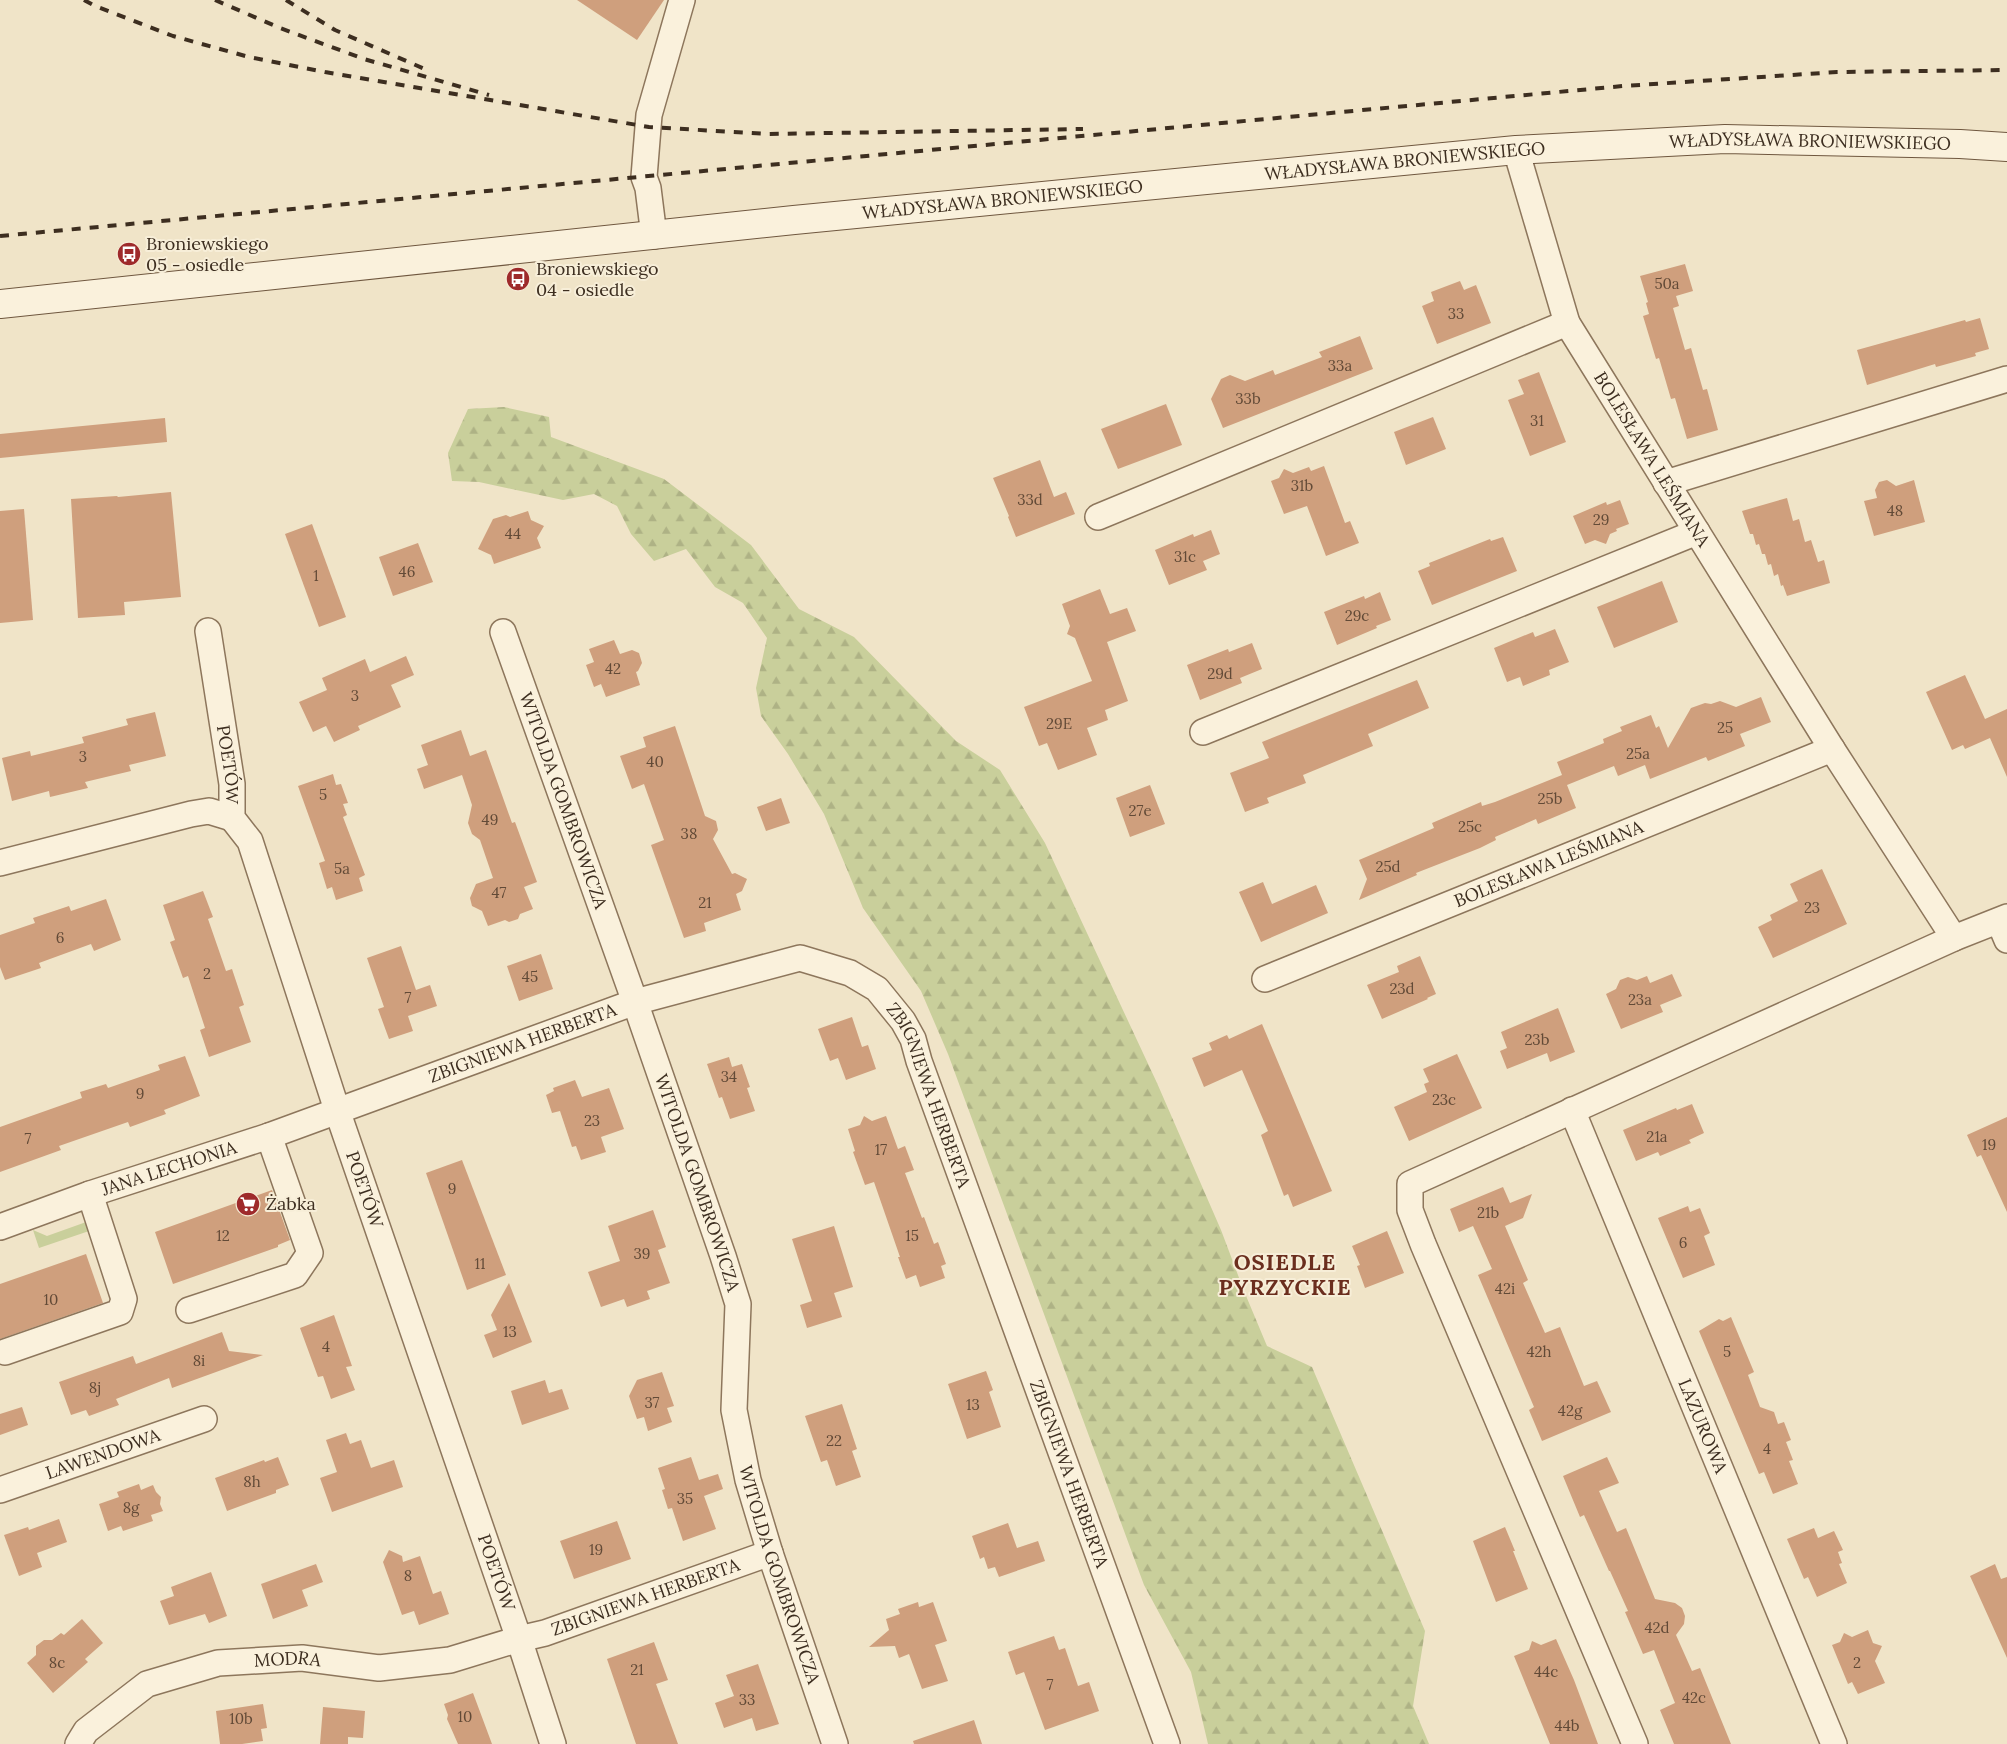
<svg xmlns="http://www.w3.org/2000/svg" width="2007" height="1744" font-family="Lora,serif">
<defs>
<pattern id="forest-firs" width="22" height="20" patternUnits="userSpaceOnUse" patternTransform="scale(1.25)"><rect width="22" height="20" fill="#c9cf9b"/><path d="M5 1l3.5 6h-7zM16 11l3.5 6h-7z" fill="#aeb285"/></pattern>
</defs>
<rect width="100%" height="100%" fill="#f0e4c8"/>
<!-- green -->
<path fill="#c9cf9b" d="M89 1221 92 1230 39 1248 33 1230 47 1236Z"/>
<!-- forest -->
<path fill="url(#forest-firs)" d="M504 407 549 417 551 437 664 479 751 545 799 609 854 637 956 741 1000 770 1045 843 1157 1083 1221 1230 1244 1291 1267 1346 1312 1367 1425 1631 1413 1706 1429 1744H1208L1191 1672 1144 1585 948 1054 921 991 863 908 824 814 788 754 761 716 756 688 767 638 743 603 715 587 686 549 654 561 631 534 617 506 594 494 563 500 479 482 452 481 448 453 468 409Z"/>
<!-- building -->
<g fill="#cf9f7d">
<path d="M577 0H664L637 40Z"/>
<path d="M1685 264 1693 291 1676 296 1679 306 1673 308 1685 350 1691 348 1703 390 1707 389 1718 430 1687 439 1675 398 1671 399 1659 358 1656 359 1643 316 1649 314 1646 303 1648 302 1640 276Z"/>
<path d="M1460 281 1464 290 1476 285 1491 323 1437 344 1422 306 1434 301 1431 292Z"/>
<path d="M1980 318 1989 349 1975 353 1976 356 1936 367 1935 364 1867 385 1857 350 1965 320 1966 322Z"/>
<path d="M1360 336 1373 369 1223 428 1211 399 1221 379 1230 375 1245 381 1273 370 1275 375 1322 357 1319 352Z"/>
<path d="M1539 372 1566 442 1530 456 1508 400 1524 394 1518 380Z"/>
<path d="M1166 404 1182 445 1118 469 1101 429Z"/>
<path d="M1433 417 1446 449 1406 465 1394 432Z"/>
<path d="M165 418 167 442 0 458V434Z"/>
<path d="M1040 460 1054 497 1066 492 1075 514 1016 537 1008 517 1009 516 993 478Z"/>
<path d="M1324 466 1345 523 1350 521 1359 543 1326 556 1307 506 1284 514 1271 481 1279 478 1284 469 1293 473 1309 467 1311 471Z"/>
<path d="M1887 480 1896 486 1914 480 1925 522 1874 536 1864 501 1877 498 1875 490 1879 482Z"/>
<path d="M171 492 181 597 124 602 125 615 78 618 71 499 117 496 118 497Z"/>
<path d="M1787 498 1793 521 1799 519 1805 542 1811 540 1818 562 1824 560 1830 583 1787 596 1783 585 1781 586 1778 574 1774 576 1771 564 1768 565 1765 554H1762L1759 544 1756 545 1753 534H1750L1742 511Z"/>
<path d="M1620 500 1629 524 1616 529 1617 531 1610 534 1606 544 1595 540 1585 544 1573 516 1606 502 1607 505Z"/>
<path d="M24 509 33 620 0 623V511Z"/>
<path d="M528 511 531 520 544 526 537 538 541 548 494 564 491 555 478 549 493 519 506 515 510 517Z"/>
<path d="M312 524 346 617 319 627 285 534Z"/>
<path d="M1211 530 1220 554 1203 561 1207 570 1169 585 1155 550 1193 534 1194 537Z"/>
<path d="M1503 537 1517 571 1432 605 1418 571 1430 566 1429 563 1490 539 1491 541Z"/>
<path d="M418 543 433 582 393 596 379 557Z"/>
<path d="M1662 581 1678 622 1614 648 1597 607Z"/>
<path d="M1100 589 1110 614 1127 608 1136 631 1107 642 1128 701 1105 710 1108 720 1087 728 1097 755 1058 770 1047 743 1039 746 1024 707 1092 681 1075 638 1067 634 1070 626 1062 604Z"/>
<path d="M1380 592 1391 620 1376 626 1377 628 1337 645 1324 612 1364 596 1365 599Z"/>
<path d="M1555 629 1569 662 1549 670 1550 675 1523 686 1520 677 1507 682 1494 648 1533 632 1535 637Z"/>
<path d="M614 640 620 654 632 650 639 653 642 663 638 671 636 672 640 685 606 697 601 684 594 687 586 665 594 662 589 649Z"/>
<path d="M1252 643 1262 669 1240 678 1242 683 1200 700 1187 665 1228 649 1229 652Z"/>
<path d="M406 656 414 675 391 685 401 707 358 726 360 730 334 742 326 726 313 732 299 702 327 690 322 678 365 659 370 672Z"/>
<path d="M1965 675 1985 719 2007 709V777L1990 738 1965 749 1963 745 1952 750 1926 692Z"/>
<path d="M1417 680 1429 708 1368 734 1373 746 1303 775 1306 783 1267 798 1269 803 1245 812 1230 773 1269 758 1262 742Z"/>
<path d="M1761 697 1771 722 1740 734 1745 746 1708 761 1706 757 1650 779 1645 765 1618 776 1614 766 1567 785 1576 808 1538 824 1536 819 1495 837 1496 840 1480 848 1416 873 1417 875 1359 900 1367 879 1359 860 1434 828 1432 823 1481 802 1482 806 1495 802 1562 775 1557 762 1604 743 1603 739 1622 731 1620 727 1651 715 1656 728 1659 726 1668 748 1691 708 1705 703 1711 704 1720 701 1736 707Z"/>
<path d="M155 712 166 756 129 765 131 771 85 782 88 788 50 797 49 791 12 801 2 758 30 751 31 756 84 743 82 737 128 725 126 719Z"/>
<path d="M675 726 705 816 716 821 718 830 713 839 732 874 735 873 747 879 742 891 736 894 741 910 704 923 706 931 684 938 651 845 664 840 644 784 632 789 620 756 646 747 643 737Z"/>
<path d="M461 730 470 756 486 750 512 823 515 822 537 882 524 887 533 909 520 914 518 919 509 922 505 920 488 926 482 911 472 906 470 898 476 884 493 878 480 840 472 834 468 823 472 805 462 775 424 789 417 769 428 765 421 745Z"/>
<path d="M333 774 336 785 341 784 348 803 343 804 347 815 343 817 365 875 359 878 363 891 336 900 332 887 327 889 319 863 325 861 298 786Z"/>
<path d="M1150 785 1165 824 1130 837 1116 798Z"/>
<path d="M781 798 790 823 766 831 757 807Z"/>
<path d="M1822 869 1847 924 1773 958 1758 927 1772 920 1770 915 1798 901 1790 884Z"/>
<path d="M1263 882 1272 904 1316 885 1328 913 1261 942 1239 892Z"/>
<path d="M203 891 213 917 208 919 226 971 232 969 244 1005 239 1007 251 1042 209 1057 200 1030 205 1028 188 976 183 978 170 942 175 940 163 905Z"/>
<path d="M106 899 121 940 94 951 91 944 39 963 41 968 5 980 0 967V935L35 923 33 918 69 906 71 911Z"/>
<path d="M401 946 416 990 430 985 437 1006 408 1016 413 1031 389 1039 378 1009 384 1007 367 958Z"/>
<path d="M541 954 553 989 519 1001 507 966Z"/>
<path d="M1420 956 1436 994 1427 998 1428 999 1382 1019 1367 985 1399 972 1397 966Z"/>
<path d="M1672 974 1682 996 1660 1005 1663 1012 1621 1029 1606 994 1616 989 1620 980 1628 977 1637 980 1647 976 1650 983Z"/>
<path d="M1558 1008 1575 1052 1550 1062 1547 1053 1507 1069 1500 1051 1507 1048 1501 1032Z"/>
<path d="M852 1017 862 1047 868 1045 876 1069 846 1080 838 1058 830 1061 818 1029Z"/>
<path d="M1262 1024 1332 1191 1293 1207 1288 1194 1284 1196 1275 1172 1261 1135 1268 1131 1242 1070 1204 1087 1192 1058 1212 1050 1209 1043 1227 1035 1229 1039Z"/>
<path d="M1457 1054 1482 1108 1409 1141 1394 1107 1427 1092 1424 1084 1429 1082 1423 1069Z"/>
<path d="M185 1056 200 1096 164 1110 166 1114 130 1127 128 1122 59 1146 61 1150 0 1172V1127L82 1098 80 1092 106 1084 108 1088 160 1070 158 1065Z"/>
<path d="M729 1057 732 1067 742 1064 750 1087 747 1088 755 1111 730 1119 722 1097 719 1098 707 1064Z"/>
<path d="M575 1080 582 1097 609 1088 624 1129 601 1137 606 1152 581 1160 576 1146 572 1147 560 1111 552 1113 546 1095 554 1091 553 1088Z"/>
<path d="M1692 1104 1704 1133 1689 1140 1691 1143 1660 1156 1658 1152 1636 1161 1623 1130 1676 1108 1677 1110Z"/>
<path d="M864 1116 872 1121 886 1116 898 1149 905 1146 914 1170 905 1173 922 1218 924 1217 934 1244 938 1242 946 1264 941 1266 945 1278 920 1287 916 1275 906 1279 898 1257H900L874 1182 865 1185 853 1152 855 1151 848 1129 860 1125Z"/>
<path d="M2007 1117V1212L1981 1155 1977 1157 1967 1135Z"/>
<path d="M462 1160 506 1275 467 1290 426 1173Z"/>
<path d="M1503 1187 1510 1203 1532 1194 1523 1218 1505 1226 1528 1280 1523 1283 1541 1324 1545 1333 1560 1327 1584 1386 1597 1381 1611 1412 1542 1441 1529 1410 1534 1407 1478 1275 1492 1269 1473 1226 1459 1232 1450 1209Z"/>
<path d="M272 1190 290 1240 278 1245V1247L173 1284 155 1232Z"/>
<path d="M1688 1206 1690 1212 1700 1208 1710 1233 1704 1236 1715 1265 1683 1278 1658 1218Z"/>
<path d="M653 1210 666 1247 658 1250 670 1283 647 1291 650 1299 627 1307 624 1299 601 1307 588 1272 620 1261 608 1226Z"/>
<path d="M834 1226 853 1287 834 1293 842 1317 807 1328 800 1305 812 1301 792 1239Z"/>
<path d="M1387 1231 1404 1273 1365 1288 1357 1266 1360 1265 1352 1246Z"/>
<path d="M86 1254 103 1303 0 1339V1284Z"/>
<path d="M509 1283 532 1342 493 1358 484 1335 497 1330 491 1315Z"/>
<path d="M334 1315 352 1366 346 1367 355 1390 331 1399 323 1376 318 1377 300 1328Z"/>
<path d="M1731 1317 1754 1372 1748 1375 1760 1407 1774 1412 1778 1424 1784 1422 1791 1440 1786 1442 1793 1460 1789 1461 1798 1484 1773 1494 1764 1472 1759 1474 1699 1331 1719 1319 1723 1321Z"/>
<path d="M222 1332 229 1351 263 1355 172 1388 169 1378 116 1399 119 1405 89 1416 86 1410 71 1415 59 1382 133 1356 136 1364Z"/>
<path d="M986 1371 993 1390 989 1392 1001 1427 967 1439 948 1384Z"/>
<path d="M662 1372 674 1406 667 1408 672 1422 648 1431 644 1417 637 1419 629 1396 637 1380Z"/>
<path d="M545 1380 549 1393 562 1389 569 1409 522 1425 511 1391Z"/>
<path d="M842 1404 857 1449 852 1451 861 1477 836 1486 827 1460 821 1462 805 1416Z"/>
<path d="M22 1407 28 1425 0 1435V1414Z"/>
<path d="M346 1433 350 1444 361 1440 371 1468 394 1460 403 1487 332 1512 320 1478 337 1472 326 1440Z"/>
<path d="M278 1457 289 1485 276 1490V1493L227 1511 215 1478 264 1460 265 1462Z"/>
<path d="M691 1457 699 1480 718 1474 723 1489 704 1496 716 1529 683 1541 672 1508 668 1509 662 1490 665 1489 658 1468Z"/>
<path d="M1607 1457 1619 1483 1599 1491 1617 1532 1626 1528 1655 1599 1675 1603 1682 1608 1685 1616 1684 1624 1676 1635 1692 1671 1700 1668 1731 1744H1674L1660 1710 1675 1703 1654 1650 1643 1654 1625 1612 1628 1611 1610 1571H1609L1584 1515 1580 1517 1563 1476Z"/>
<path d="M139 1484 141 1490 153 1485 156 1492 161 1497 160 1504 163 1511 151 1515 153 1521 123 1531 121 1526 108 1531 99 1504 119 1497 117 1492Z"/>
<path d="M59 1519 67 1542 37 1553 42 1567 19 1576 4 1535 28 1527 29 1530Z"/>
<path d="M617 1521 631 1559 574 1579 560 1541Z"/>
<path d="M1008 1523 1017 1548 1038 1541 1045 1561 999 1577 995 1567 988 1569 984 1557 980 1559 972 1536Z"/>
<path d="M1505 1527 1515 1551H1513L1528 1589 1496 1602 1473 1541Z"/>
<path d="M1814 1528 1818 1538 1834 1531 1843 1550 1838 1552 1842 1563 1839 1564 1847 1583 1817 1597 1808 1577 1804 1579 1787 1539Z"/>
<path d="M389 1550 402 1556 403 1562 420 1556 433 1594 441 1591 449 1614 419 1625 414 1611 402 1615 383 1562Z"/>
<path d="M316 1564 323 1582 302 1590 308 1606 273 1619 261 1584Z"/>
<path d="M1995 1564 2001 1579 2007 1577V1658L1970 1576Z"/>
<path d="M211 1572 227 1616 209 1623 205 1614 169 1625 160 1601 174 1596 171 1587Z"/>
<path d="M918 1602 919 1607 933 1602 947 1641 935 1645 948 1681 922 1689 909 1654 899 1658 895 1646 869 1647 889 1630 886 1619 900 1614 898 1609Z"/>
<path d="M82 1619 103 1643 85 1659 88 1662 53 1693 27 1663 36 1655V1646L44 1640H52L61 1633 64 1635Z"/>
<path d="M1868 1630 1873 1643 1882 1646 1875 1661 1885 1683 1858 1694 1852 1682 1848 1684 1832 1645 1840 1642 1844 1633 1852 1637Z"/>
<path d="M1054 1636 1059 1650 1065 1648 1078 1686 1089 1682 1099 1711 1045 1730 1024 1672 1016 1675 1008 1652Z"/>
<path d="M1556 1639 1574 1680 1598 1744H1550L1514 1656 1529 1650 1532 1641 1541 1645Z"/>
<path d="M654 1642 668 1680 656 1684 678 1744H636L607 1659Z"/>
<path d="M758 1664 779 1724 756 1731 752 1718 724 1728 715 1703 734 1696 726 1675Z"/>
<path d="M473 1693 492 1744H458L447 1719 448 1715 444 1704Z"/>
<path d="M263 1704 267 1728 261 1729 263 1741 242 1744H220L216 1711Z"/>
<path d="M323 1707 365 1711 363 1738 348 1737V1744H320Z"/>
<path d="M974 1720 982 1744H914L913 1741Z"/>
</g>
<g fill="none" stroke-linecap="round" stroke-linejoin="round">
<!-- street casing -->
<g stroke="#8d765c" stroke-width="28">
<g id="street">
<path id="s1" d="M1516 150 1567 323 1832 749 1954 938"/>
<path d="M654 236 648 188 644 177 649 115 682 0"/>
<path d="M1666 483 2007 379"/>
<path d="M1098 517 1567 323"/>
<path id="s2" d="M208 631 232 784V818L250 841 337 1110 519 1639 553 1744"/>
<path id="s3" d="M503 632 635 1002 723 1256 738 1304 734 1410 748 1480 770 1553 835 1744"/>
<path d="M1203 732 1697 532"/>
<path d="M0 863 191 814 209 811 232 818"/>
<path d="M1999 921 2007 940"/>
<path id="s4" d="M1265 979 1832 749"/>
<path id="s5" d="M1572 1110 1834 1744"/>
<path id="s6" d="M0 1227 90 1194 269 1136 635 1002 800 958 850 973 877 989 903 1021 913 1039 919 1061 1167 1744"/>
<path d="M189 1310 295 1275 310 1253 269 1136"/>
<path d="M5 1352 120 1312 124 1299 90 1194"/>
<path id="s7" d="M0 1490 204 1419"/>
<path id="s8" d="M78 1744 86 1731 147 1684 218 1663 302 1658 379 1668 450 1660 519 1639 545 1633 770 1553"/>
<path d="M1635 1744 1423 1244 1410 1210V1184L1954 938 2007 917"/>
</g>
</g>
<!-- secondary casing -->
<g stroke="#6f573f" stroke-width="30">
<g id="secondary">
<path id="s9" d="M0 304 794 220 1516 150 1725 139 1960 144 2007 147"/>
</g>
</g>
<!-- street -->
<use href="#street" stroke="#faf1dc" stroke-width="25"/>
<!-- secondary -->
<use href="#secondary" stroke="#faf1dc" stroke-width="28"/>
<!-- rail -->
<g stroke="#3d2e20" stroke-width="4" stroke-dasharray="9 9" stroke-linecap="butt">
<path d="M84 0 95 6 173 36 249 57 325 72 649 127 768 134 1083 129"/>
<path d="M215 0 280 28 364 59 489 95"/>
<path d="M286 0 335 30 427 70"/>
<path d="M0 236 1623 86 1837 72 2007 70"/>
</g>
</g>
<!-- icons -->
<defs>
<g id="bus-disc" transform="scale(1.25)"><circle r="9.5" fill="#9e2a2b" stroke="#f7eed8"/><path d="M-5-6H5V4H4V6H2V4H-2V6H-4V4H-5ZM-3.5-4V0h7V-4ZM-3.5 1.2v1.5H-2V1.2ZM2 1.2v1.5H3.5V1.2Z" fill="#fff"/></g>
<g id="supermarket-disc" transform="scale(1.25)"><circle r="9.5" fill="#9e2a2b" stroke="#f7eed8"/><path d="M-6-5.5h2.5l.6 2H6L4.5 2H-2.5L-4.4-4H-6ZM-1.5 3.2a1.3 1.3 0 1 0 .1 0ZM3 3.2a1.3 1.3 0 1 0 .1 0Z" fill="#fff"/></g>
</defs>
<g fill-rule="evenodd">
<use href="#bus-disc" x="129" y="254"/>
<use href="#bus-disc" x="518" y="279"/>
<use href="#supermarket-disc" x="248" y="1204"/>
</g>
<g text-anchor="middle" stroke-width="4" stroke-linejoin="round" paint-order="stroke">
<!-- number labels -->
<g font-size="15" fill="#624a37">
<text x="1667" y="289">50a</text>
<text x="1456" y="319">33</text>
<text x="1340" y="371">33a</text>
<text x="1248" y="404">33b</text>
<text x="1537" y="426">31</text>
<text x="1302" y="491">31b</text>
<text x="1030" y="505">33d</text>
<text x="1895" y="516">48</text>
<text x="1601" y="525">29</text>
<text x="513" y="539">44</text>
<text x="1185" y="562">31c</text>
<text x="407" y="577">46</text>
<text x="316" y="581">1</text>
<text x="1357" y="621">29c</text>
<text x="613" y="674">42</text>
<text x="1220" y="679">29d</text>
<text x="355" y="701">3</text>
<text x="1059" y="729">29E</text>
<text x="1725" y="733">25</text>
<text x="1638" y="759">25a</text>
<text x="83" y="762">3</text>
<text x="655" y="767">40</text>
<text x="323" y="800">5</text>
<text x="1550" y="804">25b</text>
<text x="1140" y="816">27e</text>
<text x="490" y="825">49</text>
<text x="1470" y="832">25c</text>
<text x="689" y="839">38</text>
<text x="1388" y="872">25d</text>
<text x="342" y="874">5a</text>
<text x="499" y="898">47</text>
<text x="705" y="908">21</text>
<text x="1812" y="913">23</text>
<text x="60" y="943">6</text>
<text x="207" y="979">2</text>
<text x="530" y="982">45</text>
<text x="1402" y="994">23d</text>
<text x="408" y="1003">7</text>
<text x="1640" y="1005">23a</text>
<text x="1537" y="1045">23b</text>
<text x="729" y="1082">34</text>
<text x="140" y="1099">9</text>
<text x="1444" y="1105">23c</text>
<text x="592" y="1126">23</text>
<text x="1657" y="1142">21a</text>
<text x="28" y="1144">7</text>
<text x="1989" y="1150">19</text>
<text x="881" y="1155">17</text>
<text x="452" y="1194">9</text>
<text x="1488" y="1218">21b</text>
<text x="223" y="1241">12</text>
<text x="912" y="1241">15</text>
<text x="1683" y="1248">6</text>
<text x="642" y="1259">39</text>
<text x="480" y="1269">11</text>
<text x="1505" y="1294">42i</text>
<text x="51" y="1305">10</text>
<text x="510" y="1337">13</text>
<text x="326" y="1352">4</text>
<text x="1539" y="1357">42h</text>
<text x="1727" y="1357">5</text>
<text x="199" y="1366">8i</text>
<text x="95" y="1393">8j</text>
<text x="652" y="1408">37</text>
<text x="973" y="1410">13</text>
<text x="1570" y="1416">42g</text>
<text x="834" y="1446">22</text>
<text x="1767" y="1454">4</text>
<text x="252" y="1487">8h</text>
<text x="685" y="1504">35</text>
<text x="131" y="1513">8g</text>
<text x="596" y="1555">19</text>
<text x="408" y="1581">8</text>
<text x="1657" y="1633">42d</text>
<text x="57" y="1668">8c</text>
<text x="1857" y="1668">2</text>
<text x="637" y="1675">21</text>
<text x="1546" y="1677">44c</text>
<text x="1050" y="1690">7</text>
<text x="1694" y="1703">42c</text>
<text x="747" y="1705">33</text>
<text x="465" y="1722">10</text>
<text x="241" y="1724">10b</text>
<text x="1567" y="1731">44b</text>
</g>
<!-- street labels -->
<g font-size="18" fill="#3d2e20" stroke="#f7eed8">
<text dy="6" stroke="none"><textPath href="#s9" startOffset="1818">WŁADYSŁAWA BRONIEWSKIEGO</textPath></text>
<text dy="6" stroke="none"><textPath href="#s9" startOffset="1412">WŁADYSŁAWA BRONIEWSKIEGO</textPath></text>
<text dy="6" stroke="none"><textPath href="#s9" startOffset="1008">WŁADYSŁAWA BRONIEWSKIEGO</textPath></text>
<text dy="6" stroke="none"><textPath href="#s1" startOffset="341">BOLESŁAWA LEŚMIANA</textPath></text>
<text dy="6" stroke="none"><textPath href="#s2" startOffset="135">POETÓW</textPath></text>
<text dy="6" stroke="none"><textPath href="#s3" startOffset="179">WITOLDA GOMBROWICZA</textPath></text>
<text dy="6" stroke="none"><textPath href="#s4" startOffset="306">BOLESŁAWA LEŚMIANA</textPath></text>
<text dy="6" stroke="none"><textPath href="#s6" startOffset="554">ZBIGNIEWA HERBERTA</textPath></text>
<text dy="6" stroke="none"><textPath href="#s6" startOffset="1048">ZBIGNIEWA HERBERTA</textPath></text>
<text dy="6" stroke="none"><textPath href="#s6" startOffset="179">JANA LECHONIA</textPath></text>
<text dy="6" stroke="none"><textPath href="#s3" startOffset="584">WITOLDA GOMBROWICZA</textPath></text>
<text dy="6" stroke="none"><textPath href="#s2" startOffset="585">POETÓW</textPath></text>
<text dy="6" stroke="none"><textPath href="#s5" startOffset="342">LAZUROWA</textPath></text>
<text dy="6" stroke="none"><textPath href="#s7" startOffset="109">LAWENDOWA</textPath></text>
<text dy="6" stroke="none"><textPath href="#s6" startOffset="1452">ZBIGNIEWA HERBERTA</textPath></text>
<text dy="6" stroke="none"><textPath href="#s2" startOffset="990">POETÓW</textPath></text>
<text dy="6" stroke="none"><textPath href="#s3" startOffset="989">WITOLDA GOMBROWICZA</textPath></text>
<text dy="6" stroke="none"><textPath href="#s8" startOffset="605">ZBIGNIEWA HERBERTA</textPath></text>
<text dy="6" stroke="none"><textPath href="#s8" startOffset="236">MODRA</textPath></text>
</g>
<!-- poi labels -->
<g font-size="18" fill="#3d2e20" stroke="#f7eed8" text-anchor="start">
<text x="146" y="250">Broniewskiego<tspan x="146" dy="21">05 - osiedle</tspan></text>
<text x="536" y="275">Broniewskiego<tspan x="536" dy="21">04 - osiedle</tspan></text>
<text x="266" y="1210">Żabka</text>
</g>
<!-- district labels -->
<g font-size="22" font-weight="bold" letter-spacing="1" fill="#6b2e1e" stroke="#f7eed8">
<text x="1285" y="1270">OSIEDLE<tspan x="1285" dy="25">PYRZYCKIE</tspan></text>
</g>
</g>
</svg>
